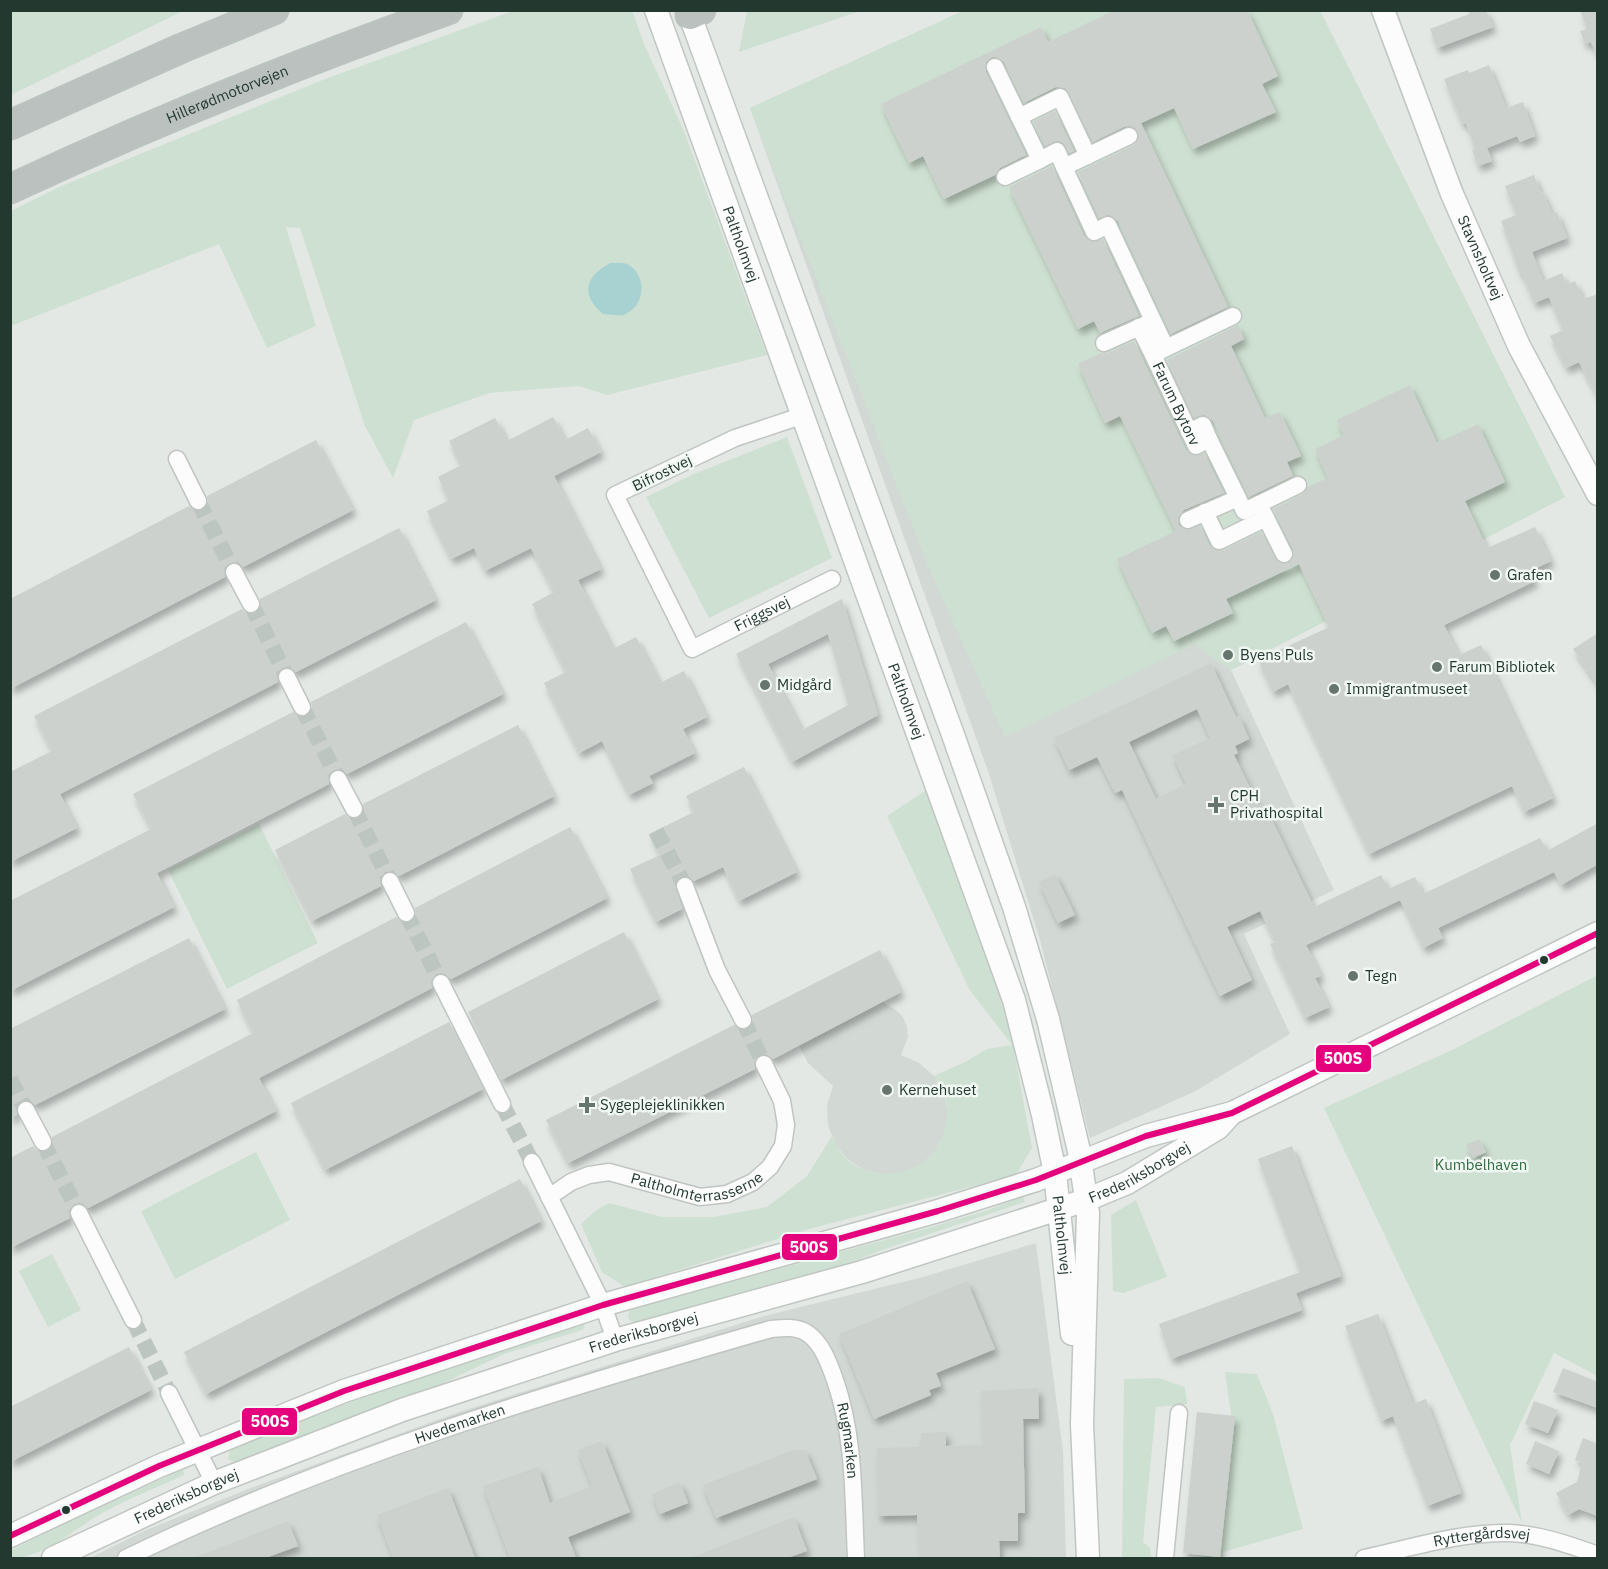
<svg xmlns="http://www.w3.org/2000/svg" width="1608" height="1569" font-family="'IBM Plex Sans',sans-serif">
<defs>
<filter id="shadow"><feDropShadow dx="3.5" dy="6" stdDeviation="3" flood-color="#0004"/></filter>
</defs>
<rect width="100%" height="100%" fill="#e3e8e5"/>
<!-- built -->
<g fill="#d2d9d5">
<path d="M963 11H1320L1565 497 1231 670 1334 890 1244 934 1290 1034 1194 1092 1090 1138 1040 940 989 774 750 108Z"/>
<path d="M883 1002 896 1010 903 1017 907 1027 908 1037 901 1055 919 1063 934 1076 944 1093 948 1113 945 1133 936 1150 922 1164 903 1173 884 1175 864 1170 847 1159 835 1144 828 1125 827 1105 833 1086 808 1063 799 1046Z"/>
<path d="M1036 1243 1063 1452 1066 1558H90L144 1531 248 1489 456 1413 764 1316 923 1277Z"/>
</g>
<!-- green -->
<g fill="#cee0d1">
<path d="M11 10H183V11L11 95Z"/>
<path d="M632 10 644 44 684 131 767 355 607 395 579 386 489 393 414 420 393 478 365 426 300 228 286 227 316 326 267 348 219 244 11 326V211L59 187 325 79 513 11Z"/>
<path d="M747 11 748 10 860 11 739 52Z"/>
<path d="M963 11H1320L1565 497 1231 670 1194 644 1005 737 928 566 750 108Z"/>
<path d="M787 437 832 558 709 618 646 497 694 474Z"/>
<path d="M928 789 987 948 1013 1045 1032 1148 1016 1175 809 1229 625 1287 602 1272 581 1224 595 1211 609 1203 662 1217H714L767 1207 807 1176 832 1136C852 1193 938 1183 946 1124 948 1113 948 1102 943 1092 941 1086 937 1081 934 1076L967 1061 987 1049 1012 1045 969 989 887 816Z"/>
<path d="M259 824 318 943 227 989 168 870Z"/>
<path d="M1596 976 1597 1376 1554 1353 1510 1445 1522 1523 1324 1108 1452 1050Z"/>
<path d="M256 1152 290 1220 175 1279 141 1211Z"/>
<path d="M1023 1196 1025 1202 879 1251 833 1270 637 1323 631 1321 628 1318 629 1311 639 1307 932 1227 988 1210Z"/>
<path d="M1136 1200 1167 1277 1123 1293 1113 1291 1111 1215Z"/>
<path d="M52 1254 81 1310 48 1327 19 1271Z"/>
<path d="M582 1323 585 1327 582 1330 504 1354 427 1391 236 1463 228 1459 230 1450C344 1401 463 1363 582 1323Z"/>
<path d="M1225 1372 1257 1374 1273 1414 1303 1529 1223 1552V1558H1201L1202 1553 1215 1555 1231 1414Z"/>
<path d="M1159 1378 1185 1387 1187 1404 1156 1407 1143 1542 1150 1548 1151 1558H1122L1124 1379Z"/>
<path d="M183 1469 184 1475C158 1487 130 1498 104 1512 77 1527 43 1559 11 1558V1550L72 1520Z"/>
</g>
<!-- water -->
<path fill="#a8d2d2" d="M610 263C616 263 624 262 629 265 648 277 645 308 623 315 617 316 609 314 603 314 580 294 585 277 610 263Z"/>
<!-- building -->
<g fill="#ccd1ce" fill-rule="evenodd" filter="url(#shadow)">
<path d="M1115 10H1247L1278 76 1262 84 1276 112 1193 149 1174 108 1141 123 1228 307 1171 334 1118 221 1109 215 1099 218 1078 172 1134 145 1139 137 1135 128 1130 126 1124 127 1093 142 1066 89 1056 87 1024 103 1004 62 996 57H991L986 62V72L1026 155 1000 168 995 175 944 199 923 156 909 163 881 104 1041 27 1048 42Z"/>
<path d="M1468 10H1486L1493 27 1437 48 1430 29 1469 14Z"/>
<path d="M1580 10H1598V53L1596 54 1591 42 1585 44 1580 31 1587 29Z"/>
<path d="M1489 65 1506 108 1523 102 1535 136 1520 142 1517 136 1487 148 1492 161 1478 166 1472 150 1475 149 1466 123 1462 124 1444 79 1468 70 1469 73Z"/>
<path d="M1055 111 1074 151 1069 153 1063 143 1058 141 1045 146 1033 122Z"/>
<path d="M1052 166 1084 236 1093 242 1103 239 1139 316 1100 333 1094 321 1078 329 1009 187Z"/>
<path d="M1534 175 1541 193 1543 192 1552 214 1557 212 1567 238 1532 252 1543 281 1562 273 1567 284 1575 281 1583 299 1598 294V398L1579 362 1566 368 1550 336 1563 330 1549 297 1534 303 1522 273 1520 274 1501 221 1516 215 1505 186Z"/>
<path d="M1238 325 1244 339 1231 346 1265 418 1280 412 1301 456 1287 462 1293 476 1249 497 1213 421 1204 415 1194 418 1167 360Z"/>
<path d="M1134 341 1186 450 1195 456 1204 453 1224 493 1184 510 1178 518 1179 525 1186 530 1200 526 1210 546 1218 551 1224 550 1261 532 1278 562 1284 564 1292 560 1294 555 1293 549 1273 509 1303 494 1308 487 1328 478 1315 449 1344 435 1337 420 1410 385 1437 443 1478 424 1505 482 1465 501 1487 548 1535 527 1551 561 1530 571 1535 581 1444 625 1459 655 1481 645 1553 798 1524 812 1512 786 1369 854 1288 684 1273 692 1258 660 1329 627 1299 564 1226 599 1233 613 1174 641 1166 626 1152 633 1117 559 1176 531 1120 416 1105 423 1078 364 1101 353H1108Z"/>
<path d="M553 417 565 440 588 428 601 452 554 476 601 569 578 580 613 649 636 637 660 683 684 671 707 717 683 729 695 753 649 776 653 783 629 795 602 741 579 753 544 683 566 672 532 604 554 592 531 548 485 571 474 548 451 559 427 511 449 500 438 477 461 465 449 441 495 418 507 441Z"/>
<path d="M316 440 353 510 243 567 239 563H230L225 567V577L10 689V599L189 506 197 511 203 510 208 502 207 496Z"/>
<path d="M399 528 436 600 296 672 288 667 282 668 277 676 278 682 60 794 77 828 10 862V772L52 751 34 716 242 609 246 613H255L260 609V599Z"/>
<path d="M842 599 878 715 792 762 736 654ZM828 634 848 705 802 730 768 664Z"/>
<path d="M466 622 503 694 347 774 343 770H334L329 774V784L157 873 174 907 10 991V901L151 829 133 794 293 712 301 717 307 716 312 708 311 702Z"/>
<path d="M1598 633V686L1573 649Z"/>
<path d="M1211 663 1236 717 1239 716 1249 739 1235 746 1238 753 1234 755 1259 806 1264 803 1314 907 1381 875 1388 889 1415 877 1423 894 1540 838 1547 851 1598 823V864L1561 885 1554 872 1438 928 1443 938 1423 948 1400 900 1306 945 1321 976 1315 978 1329 1007 1305 1018 1270 944 1275 942 1260 911 1227 927 1252 980 1220 996 1122 790 1115 793 1097 757 1069 770 1054 738ZM1197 709 1210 738 1173 755 1186 784 1156 799 1129 742Z"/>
<path d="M518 725 554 796 399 876 391 871 385 872 380 880 381 886 312 921 275 850 345 814 349 818H358L363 814V804Z"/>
<path d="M744 767 797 872 739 901 723 867 694 881 687 876H682L677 880 675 885 682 909 656 922 630 869 660 855 649 834 694 812 686 796Z"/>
<path d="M570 827 607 898 451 979 442 973 436 974 431 982 432 988 259 1078 276 1111 88 1208 80 1203 74 1204 69 1212 70 1218 10 1248V1158L33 1146 38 1151H47L52 1147V1137L253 1033 237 1000 396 917 405 923 411 922 416 914 415 908Z"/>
<path d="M1055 874 1075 915 1058 923 1039 882Z"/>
<path d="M624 932 658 999 501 1080 468 1012Z"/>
<path d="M189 938 225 1009 35 1105 31 1101H22L17 1105V1115L10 1118V1029Z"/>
<path d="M880 950 901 992 773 1059 765 1054 759 1055 754 1063 755 1069 568 1163 546 1120 734 1025 742 1030 748 1029 753 1021 752 1015Z"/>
<path d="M449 1022 483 1089 325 1170 291 1103Z"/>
<path d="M1479 1139 1486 1152 1473 1158 1466 1145Z"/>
<path d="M1292 1146 1341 1276 1296 1293 1302 1310 1171 1359 1159 1324 1300 1272 1258 1159Z"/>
<path d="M520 1179 541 1221 206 1394 184 1352Z"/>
<path d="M967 1281 995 1349 936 1373 941 1386 929 1390 931 1395 874 1419 839 1334Z"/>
<path d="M1378 1314 1413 1404 1426 1399 1461 1493 1427 1506 1393 1416 1381 1421 1345 1326Z"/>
<path d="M129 1347 151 1390 10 1462V1407Z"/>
<path d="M1563 1368 1598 1382V1408L1553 1392Z"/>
<path d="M1038 1388 1039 1419H1023L1025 1513H1018V1541H999L1000 1558H920L917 1515 878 1516 877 1448 921 1447V1433L946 1432V1446L983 1445 981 1391Z"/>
<path d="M1534 1401 1558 1410 1548 1433 1525 1424Z"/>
<path d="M1197 1412 1235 1416 1220 1557 1183 1553Z"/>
<path d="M1583 1438 1598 1444V1516L1579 1509 1568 1515 1556 1493 1577 1482 1582 1463 1575 1460Z"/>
<path d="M602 1441 630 1512 568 1537 576 1558H510L483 1486 538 1467 550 1503 592 1486 578 1450Z"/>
<path d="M1535 1441 1559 1451 1549 1474 1526 1464Z"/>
<path d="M793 1450H805L817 1479 716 1518 703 1485Z"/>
<path d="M680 1482 688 1503 660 1514 652 1494Z"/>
<path d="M448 1488 475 1558H393L377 1515Z"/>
<path d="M794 1517 807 1551 787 1558H690Z"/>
<path d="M288 1521 298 1546 265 1558H193Z"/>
</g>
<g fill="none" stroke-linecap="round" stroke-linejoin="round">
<!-- street-tunnel -->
<g stroke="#bdc5c1" stroke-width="16" stroke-dasharray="16 8" stroke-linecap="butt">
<path d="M198 501 234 572"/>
<path d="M251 604 287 677"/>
<path d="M302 707 338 779"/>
<path d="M354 809 390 881"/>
<path d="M656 831 685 886"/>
<path d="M406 913 441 983"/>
<path d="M743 1020 764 1064"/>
<path d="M10 1079 26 1110"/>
<path d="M502 1104 532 1162"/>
<path d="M43 1142 79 1213"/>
<path d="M133 1320 169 1393"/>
</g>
<!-- street casing -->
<g stroke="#c0c5c2" stroke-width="19">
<g id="street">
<path d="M995 67 1040 160 1005 177"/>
<path d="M1019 117 1060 97 1088 156"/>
<path id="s1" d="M1129 136 1064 167 1094 232 1108 225 1166 348 1153 355 1196 446 1209 439 1238 498 1188 520"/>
<path d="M1040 160 1057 151 1064 167"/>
<path d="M1139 327 1153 355"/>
<path d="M1104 343 1153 321"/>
<path d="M1166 348 1233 316"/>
<path id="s2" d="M804 415 735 438 615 495 692 649 832 579"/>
<path d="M1189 432 1203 425 1209 439"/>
<path d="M177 459 198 501"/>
<path d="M1238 498 1244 511 1259 504"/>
<path d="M1205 512 1219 541 1266 518"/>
<path d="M1284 554 1259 504 1298 485"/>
<path d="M234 572 251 604"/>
<path d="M287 677 302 707"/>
<path d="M338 779 354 809"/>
<path d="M390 881 406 913"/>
<path d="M685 886 717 970 743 1020"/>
<path d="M441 983 502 1104"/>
<path d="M26 1110 43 1142"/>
<path d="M532 1162 603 1305 615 1340"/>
<path id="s3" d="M549 1197 571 1182 589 1175 609 1172 700 1197 727 1194 753 1182 770 1167 783 1146 786 1125 782 1101 764 1064"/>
<path d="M79 1213 133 1320"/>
<path d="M169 1393 214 1483"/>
<path id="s4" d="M126 1558C332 1458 551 1392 771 1329 782 1328 796 1326 807 1333 822 1343 829 1363 835 1380 855 1438 853 1497 856 1558"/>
<path d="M1165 1558 1179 1413"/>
<path id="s5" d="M1364 1558C1411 1548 1460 1532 1509 1533 1540 1534 1569 1545 1598 1555"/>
</g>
</g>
<!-- secondary casing -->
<g stroke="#c0c6c2" stroke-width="25">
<g id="secondary">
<path id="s6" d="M656 10 1014 1000 1043 1115 1055 1173 1072 1334"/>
<path d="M688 10 952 732 1014 907 1048 1019 1079 1151 1088 1213 1082 1424 1088 1558"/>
<path id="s7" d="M1383 10 1452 194 1519 346 1598 494"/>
<path d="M10 1536 159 1466 344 1391 603 1305 938 1211 1036 1180 1146 1136 1232 1113 1598 933"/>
<path id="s8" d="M53 1558 214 1483 402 1410 615 1340 862 1272 1086 1200 1127 1183 1218 1128 1229 1116"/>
</g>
</g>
<!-- highway casing -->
<g stroke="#bcc4c0" stroke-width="31">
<g id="highway">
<path d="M690 15 701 10"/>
<path d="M10 125 182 48 274 10"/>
<path id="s9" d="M10 189C153 122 299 63 448 10"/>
</g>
</g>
<!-- street -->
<use href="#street" stroke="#fbfcfb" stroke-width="16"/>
<!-- secondary -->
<use href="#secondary" stroke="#fbfcfb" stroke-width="22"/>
<!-- highway -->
<use href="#highway" stroke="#bac1bf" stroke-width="28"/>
<!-- bus-1 casing -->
<g stroke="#f1f7f3" stroke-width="10">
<path id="bus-1" d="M10 1536 159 1466 344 1391 603 1305 938 1211 1036 1180 1146 1136 1232 1113 1598 933"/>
</g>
<!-- bus-1 -->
<use href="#bus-1" stroke="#e5007d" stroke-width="6"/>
</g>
<!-- markers -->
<g fill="#66766f" stroke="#f1f7f3" stroke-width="2">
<circle cx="1495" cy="575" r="6"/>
<circle cx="1228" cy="655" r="6"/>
<circle cx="1437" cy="667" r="6"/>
<circle cx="765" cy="685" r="6"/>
<circle cx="1334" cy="689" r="6"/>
<path d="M1213 796h6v6h6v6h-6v6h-6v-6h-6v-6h6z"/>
<circle cx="1353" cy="976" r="6"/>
<circle cx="887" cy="1090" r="6"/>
<path d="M584 1096h6v6h6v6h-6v6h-6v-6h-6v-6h6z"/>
</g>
<g fill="#233930" stroke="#f1f7f3" stroke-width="2">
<circle cx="1544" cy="960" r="5"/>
<circle cx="66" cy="1510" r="5"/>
</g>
<g text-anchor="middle" stroke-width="5" stroke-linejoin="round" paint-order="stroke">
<!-- street labels -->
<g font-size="15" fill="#233930" stroke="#f1f7f3">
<text dy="5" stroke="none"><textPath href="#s9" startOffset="237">Hillerødmotorvejen</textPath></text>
<text dy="5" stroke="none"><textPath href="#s6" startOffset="249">Paltholmvej</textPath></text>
<text dy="5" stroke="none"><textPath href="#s7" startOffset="266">Stavnsholtvej</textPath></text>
<text dy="5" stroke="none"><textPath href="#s1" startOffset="364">Farum Bytorv</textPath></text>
<text transform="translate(662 473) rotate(-26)" y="5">Bifrostvej</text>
<text dy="5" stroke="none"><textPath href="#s2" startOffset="456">Friggsvej</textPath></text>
<text dy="5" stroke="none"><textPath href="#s6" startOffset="735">Paltholmvej</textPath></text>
<text dy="5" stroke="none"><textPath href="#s8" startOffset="1155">Frederiksborgvej</textPath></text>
<text dy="5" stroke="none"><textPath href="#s3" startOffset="158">Paltholmterrasserne</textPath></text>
<text dy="5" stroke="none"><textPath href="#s6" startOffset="1293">Paltholmvej</textPath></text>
<text dy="5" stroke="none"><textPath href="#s8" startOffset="633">Frederiksborgvej</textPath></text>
<text dy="5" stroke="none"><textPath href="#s4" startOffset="360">Hvedemarken</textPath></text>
<text dy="5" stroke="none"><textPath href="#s4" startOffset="840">Rugmarken</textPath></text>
<text dy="5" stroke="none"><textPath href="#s8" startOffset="147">Frederiksborgvej</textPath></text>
<text dy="5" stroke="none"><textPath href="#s5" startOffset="120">Ryttergårdsvej</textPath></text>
</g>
<!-- poi labels -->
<g font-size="15" fill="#233930" stroke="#f1f7f3" text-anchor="start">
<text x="1507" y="580">Grafen</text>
<text x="1240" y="660">Byens Puls</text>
<text x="1449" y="672">Farum Bibliotek</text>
<text x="777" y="690">Midgård</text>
<text x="1346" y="694">Immigrantmuseet</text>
<text x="1230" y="801">CPH<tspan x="1230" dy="17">Privathospital</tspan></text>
<text x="1365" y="981">Tegn</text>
<text x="899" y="1095">Kernehuset</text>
<text x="600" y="1110">Sygeplejeklinikken</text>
</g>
<!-- park labels -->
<g font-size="15" fill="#326b41" stroke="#f1f7f3">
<text x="1481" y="1170">Kumbelhaven</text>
</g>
</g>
<g stroke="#f1f7f3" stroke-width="2">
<rect x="1315" y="1044" width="57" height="29" rx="6" fill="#e5007d"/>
<rect x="781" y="1233" width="57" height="28" rx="6" fill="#e5007d"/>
<rect x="241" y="1407" width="57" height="29" rx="6" fill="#e5007d"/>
</g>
<g font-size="16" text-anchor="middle" font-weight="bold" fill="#fff">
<text x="1343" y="1064">500S</text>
<text x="809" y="1253">500S</text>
<text x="270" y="1427">500S</text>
</g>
<!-- border -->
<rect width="1608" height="1569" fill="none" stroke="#233930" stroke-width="24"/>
</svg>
